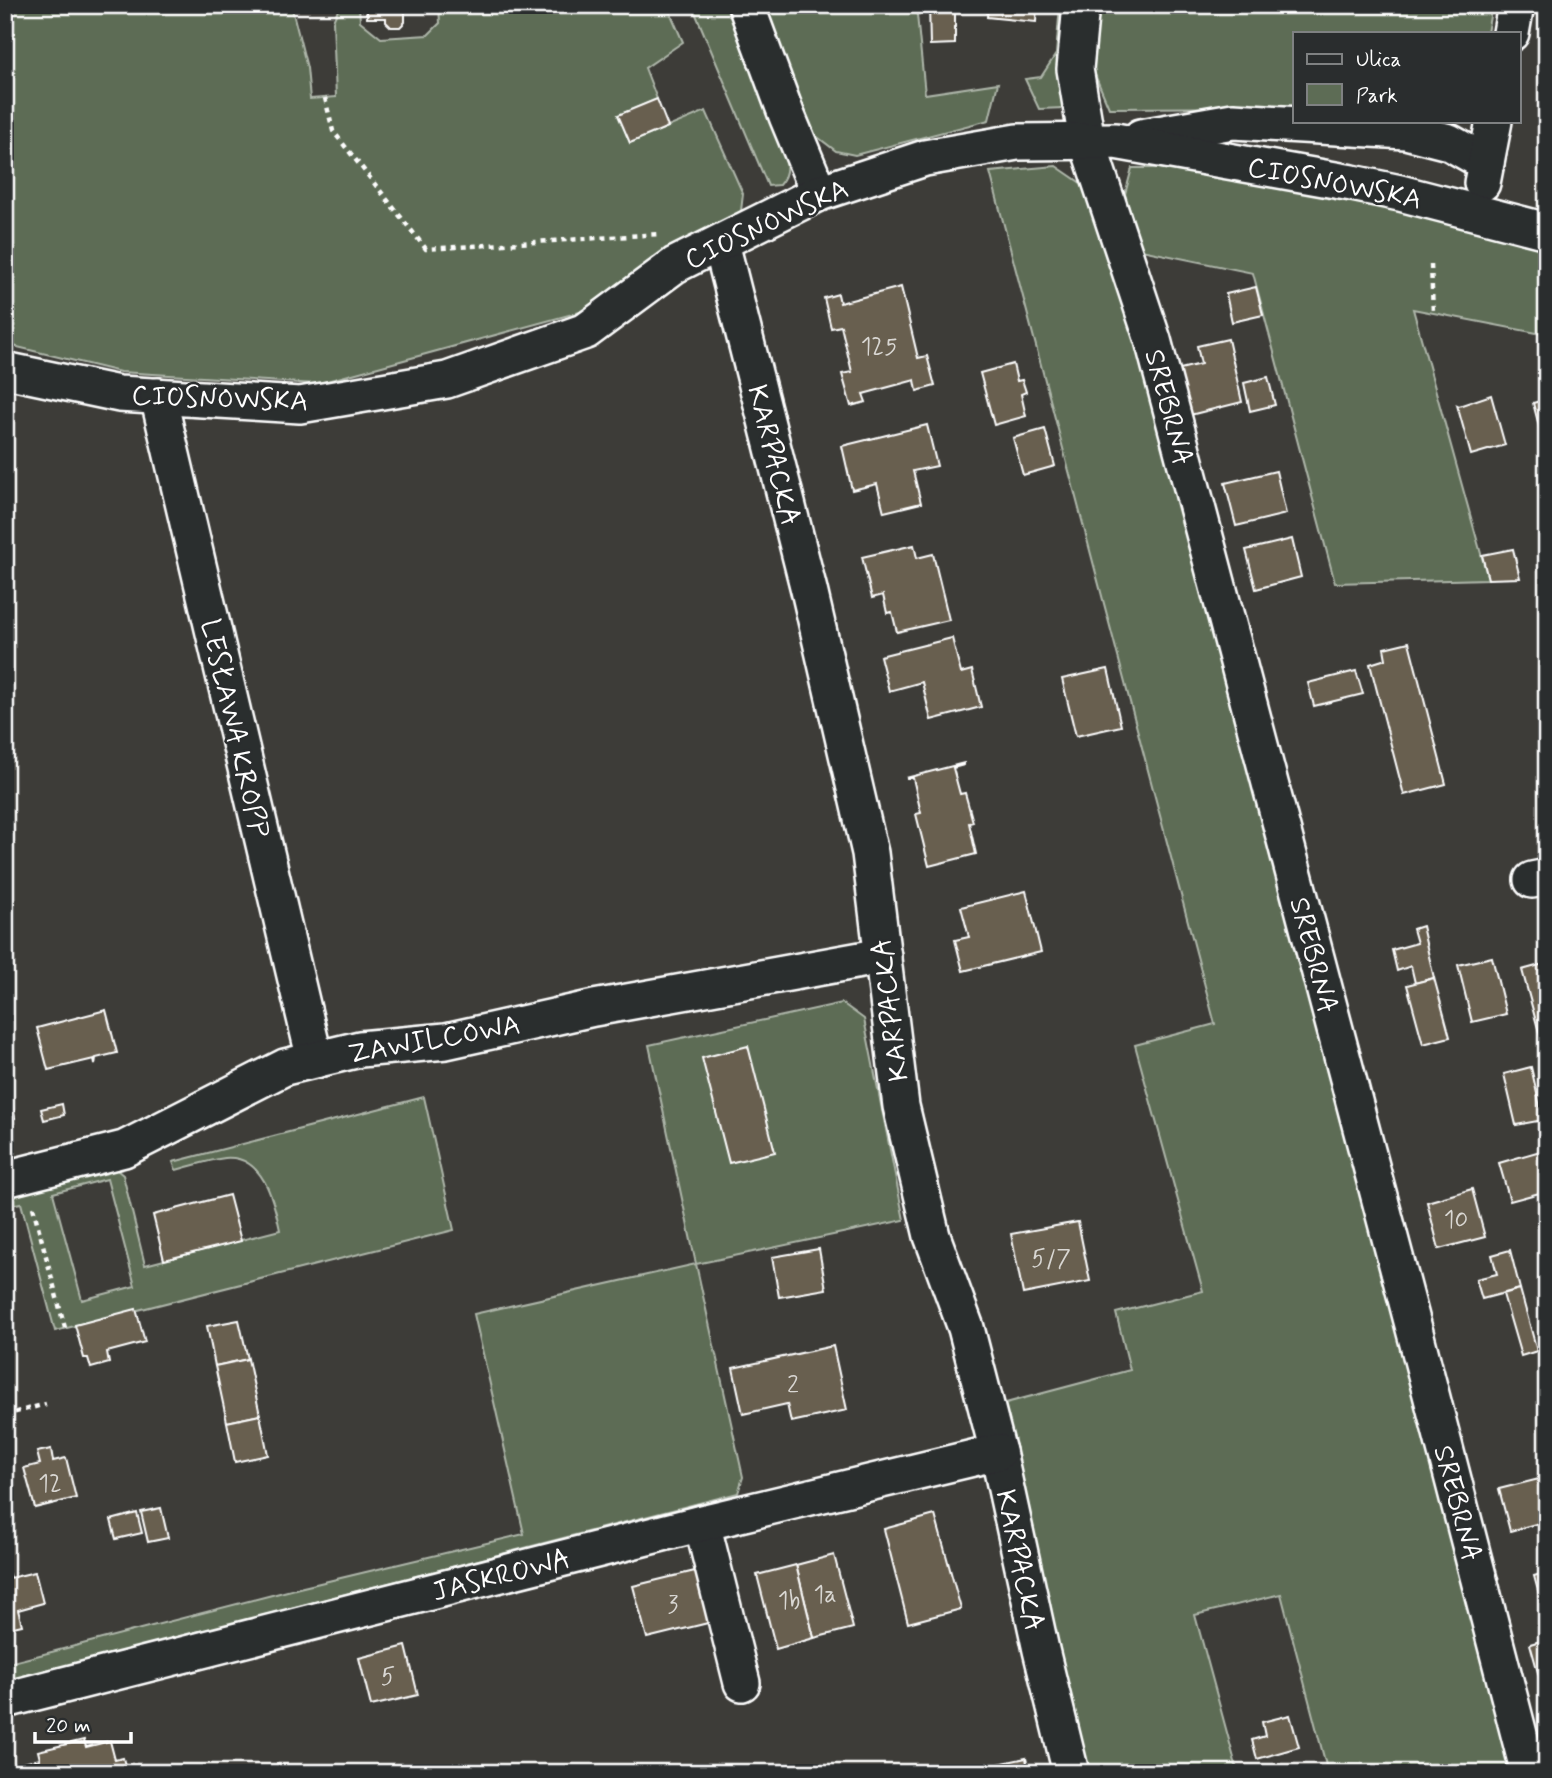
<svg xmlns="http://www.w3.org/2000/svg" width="1552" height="1778" font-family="Mynerve,sans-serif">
<rect width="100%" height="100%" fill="#3d3c38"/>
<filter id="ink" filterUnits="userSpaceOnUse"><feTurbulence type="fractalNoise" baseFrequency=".0143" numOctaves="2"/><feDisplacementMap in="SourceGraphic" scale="14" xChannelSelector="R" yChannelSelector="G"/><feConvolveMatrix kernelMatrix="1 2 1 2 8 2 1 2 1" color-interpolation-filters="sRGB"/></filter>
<g filter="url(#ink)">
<!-- green -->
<g fill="#5d6c55" stroke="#aeb6aa" stroke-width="2" fill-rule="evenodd">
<path d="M5 5H291L307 68 310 99 336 97 333 21 340 5H359L360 21 381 38 428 35 440 23 439 5H667L683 42 645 68 657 99 619 115 630 143 706 111 743 194 741 211 580 312 316 384 120 372 5 344Z"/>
<path d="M692 5H730L782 143C786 158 791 172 779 185L768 186Z"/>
<path d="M763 5H916L925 94 998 83 989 120 855 155 836 151 815 135Z"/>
<path d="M1060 5H1071L1064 108 1039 109 1025 79 1041 77 1056 54Z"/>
<path d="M1098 5H1492L1487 33H1295V107L1109 108 1092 68Z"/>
<path d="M1056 166 1088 188 1138 340 1514 1773H1328L1281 1594 1195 1615 1238 1773H1086L1002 1404 1130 1370 1116 1313 1203 1291 1135 1045 1215 1024 990 172Z"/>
<path d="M1132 168H1160L1265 182 1361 198 1547 248V335L1413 309 1488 579 1335 583 1253 273 1141 250 1125 194Z"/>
<path d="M842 1003 864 1019 904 1220 696 1264 743 1477 738 1493 5 1682V1664L299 1588 524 1534 474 1314 696 1264 649 1045Z"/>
<path d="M424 1097 454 1230 55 1331 21 1203 5 1206V1192L111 1165 123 1175 145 1265 280 1230C274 1202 264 1155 225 1158 209 1160 192 1166 176 1170L173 1162ZM107 1179 135 1286 82 1300 53 1193Z"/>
</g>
<!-- building -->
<g fill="#685e4f" stroke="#fff" stroke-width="2">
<path d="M367 5H423L424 9H405V22L400 27H391L386 22V18H367Z"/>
<path d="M929 5H955V44L930 45Z"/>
<path d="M988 5H1037L1036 22 987 17Z"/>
<path d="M657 99 668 127 630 143 618 115Z"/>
<path d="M901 287 918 358 927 356 935 386 917 391 915 380 863 394 866 402 851 406 842 374 852 372 841 326 831 328 824 298 838 294 840 303Z"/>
<path d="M1256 287 1263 315 1232 322 1226 294Z"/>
<path d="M1228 339 1242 402 1190 415 1180 369 1201 364 1197 346Z"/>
<path d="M1013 364 1017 381 1022 380 1026 392 1021 394 1026 416 994 425 980 373Z"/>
<path d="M1268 377 1275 405 1250 411 1244 383Z"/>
<path d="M1491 395 1505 445 1471 455 1457 405 1459 406Z"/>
<path d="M1547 399V444L1544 445 1533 403Z"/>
<path d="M927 425 937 466 913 471 921 503 884 512 877 484 852 490 842 446Z"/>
<path d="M1045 429 1055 466 1023 475 1013 438Z"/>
<path d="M1276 471 1286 514 1236 526 1225 483Z"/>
<path d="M1292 539 1301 577 1256 589 1246 550Z"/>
<path d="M914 545 917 558 933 554 949 620 897 632 892 612 887 613 883 595 872 598 862 557Z"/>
<path d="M1513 549 1520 578 1488 579 1482 555Z"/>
<path d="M952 638 961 673 972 670 981 707 931 720 922 682 889 691 880 656Z"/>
<path d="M1409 642 1446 784 1404 795 1370 664 1386 659 1384 648Z"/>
<path d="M1108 669 1121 726 1076 736 1062 679Z"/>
<path d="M1356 671 1363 694 1314 706 1308 683Z"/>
<path d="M964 763V765L953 768 960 794 965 793 973 822 969 823 976 854 929 866 916 814 921 813 913 778H906Z"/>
<path d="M1026 891 1041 952 963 971 955 940 969 937 961 907Z"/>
<path d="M1422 926 1434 978 1415 983 1411 966 1397 971 1392 950 1417 943 1413 929Z"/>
<path d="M1492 957 1506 1014 1472 1022 1458 965Z"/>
<path d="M1547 963V1035L1540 1036 1522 970Z"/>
<path d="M1434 978 1450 1037 1423 1044 1407 985Z"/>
<path d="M106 1010 117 1053 96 1058 95 1065 94 1059 48 1070 37 1028Z"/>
<path d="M748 1046 775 1152 729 1163 702 1058Z"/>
<path d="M1531 1067 1543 1120 1516 1125 1504 1074Z"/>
<path d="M5 1073 15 1118 5 1120Z"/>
<path d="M62 1104 64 1115 44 1120 41 1109Z"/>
<path d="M1547 1149V1191L1510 1201 1499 1163Z"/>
<path d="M1472 1189 1485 1237 1439 1249 1427 1202Z"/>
<path d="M229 1195 241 1241 164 1260 153 1215Z"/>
<path d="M1078 1222 1090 1281 1023 1294 1011 1234Z"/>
<path d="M819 1249 826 1289 779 1297 772 1257Z"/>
<path d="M1510 1250 1520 1289 1482 1299 1476 1279 1497 1274 1492 1255Z"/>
<path d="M1520 1289 1537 1351 1521 1356 1503 1294Z"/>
<path d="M136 1309 145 1342 107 1352 109 1363 91 1368 88 1358H84L75 1325Z"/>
<path d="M239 1320 248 1359 215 1366 207 1326Z"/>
<path d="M833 1346 847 1410 791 1422 787 1404 743 1414 733 1368Z"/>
<path d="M248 1359 260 1415 227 1422 215 1366Z"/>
<path d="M260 1415 268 1455 235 1462 227 1422Z"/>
<path d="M51 1449 53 1461 66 1458 76 1498 35 1508 24 1468 40 1464 37 1452Z"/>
<path d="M1547 1477V1521L1510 1531 1499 1489Z"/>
<path d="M161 1508 168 1538 148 1542 141 1512Z"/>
<path d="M137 1513 142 1533 116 1539 111 1520Z"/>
<path d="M935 1515 961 1609 908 1623 884 1529Z"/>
<path d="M834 1555 853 1628 814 1638 796 1565Z"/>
<path d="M5 1564 10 1578 35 1572 43 1603 18 1610 22 1625 5 1629Z"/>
<path d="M796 1565 814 1638 776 1649 757 1575Z"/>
<path d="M699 1570 712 1622 647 1638 633 1586Z"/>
<path d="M1547 1572V1596L1540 1598 1534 1576Z"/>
<path d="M1547 1639V1693L1544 1694 1530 1644Z"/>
<path d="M406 1646 418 1695 371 1706 359 1658Z"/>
<path d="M1290 1715 1299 1747 1257 1759 1252 1740 1265 1736 1262 1722Z"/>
<path d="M84 1740 86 1747 110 1741 115 1760 123 1758 127 1773H16L14 1765 40 1759 38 1751Z"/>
<path d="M1026 1758 1029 1773H956Z"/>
</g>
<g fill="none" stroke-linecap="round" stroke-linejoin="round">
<!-- minor casing -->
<g stroke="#fff" stroke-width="40">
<g id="minor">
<path d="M746 5 787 116 819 193"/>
<path d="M1081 5 1075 69 1087 141 1153 340 1417 1340 1529 1773"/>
<path d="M1511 33 1516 5"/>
<path d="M1141 137 1233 121 1406 131 1449 142 1486 163"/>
<path d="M1482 183 1494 121"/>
<path d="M721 243 809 590 870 853 901 1106 932 1236 966 1328 998 1452 1041 1650 1071 1773"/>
<path d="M5 370 119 394 300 405 447 380 586 331 675 265 819 193 925 158 1017 142 1115 141 1352 183 1400 193 1547 231"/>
<path d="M158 396 315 1060"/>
<path d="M1532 880 1547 877"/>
<path d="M5 1179 124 1149 285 1067 360 1049 446 1041 594 1008 883 956"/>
<path d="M702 1523 742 1683"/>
<path d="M5 1700 702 1523 998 1452"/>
</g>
</g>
<!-- path -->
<g stroke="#fff" stroke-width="4.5" stroke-dasharray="5 5" stroke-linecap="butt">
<path d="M325 98 333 131 426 249 660 234"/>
<path d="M1431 265 1433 313"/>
<path d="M33 1207 65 1328"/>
<path d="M5 1415 46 1404"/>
</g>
<!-- minor -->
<use href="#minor" stroke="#2a2d2e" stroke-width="35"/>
</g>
</g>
<g text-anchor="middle" stroke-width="5" stroke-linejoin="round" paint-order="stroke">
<!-- number labels -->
<g font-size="24" fill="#d9d7d3">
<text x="879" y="354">125</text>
<text x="1456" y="1227">10</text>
<text x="1051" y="1266">5/7</text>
<text x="793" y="1392">2</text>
<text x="50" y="1491">12</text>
<text x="825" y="1602">1a</text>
<text x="789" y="1608">1b</text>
<text x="673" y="1612">3</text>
<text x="388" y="1684">5</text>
</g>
<!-- street labels -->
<g font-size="28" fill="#fff" stroke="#2a2d2e">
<text transform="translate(1335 182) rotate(11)" y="10">CIOSNOWSKA</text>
<text transform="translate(766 223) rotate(-25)" y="10">CIOSNOWSKA</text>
<text transform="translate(220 397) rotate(2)" y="10">CIOSNOWSKA</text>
<text transform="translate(1170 407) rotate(75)" y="10">SREBRNA</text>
<text transform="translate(775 455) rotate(76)" y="10">KARPACKA</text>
<text transform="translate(236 728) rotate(77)" y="10">LESŁAWA KROPP</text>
<text transform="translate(1315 955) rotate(75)" y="10">SREBRNA</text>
<text transform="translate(889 1010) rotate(-97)" y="10">KARPACKA</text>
<text transform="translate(434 1038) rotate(-10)" y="10">ZAWILCOWA</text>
<text transform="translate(1459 1503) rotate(75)" y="10">SREBRNA</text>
<text transform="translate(1021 1560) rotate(78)" y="10">KARPACKA</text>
<text transform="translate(501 1574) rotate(-14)" y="10">JASKROWA</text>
</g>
</g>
<!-- margin -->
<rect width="1552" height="1778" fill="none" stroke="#2a2d2e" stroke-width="28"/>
<rect x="14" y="14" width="1524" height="1750" fill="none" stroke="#fff" stroke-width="2.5" filter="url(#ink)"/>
<!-- legend -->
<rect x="1293" y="32" width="228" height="91" fill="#2a2d2e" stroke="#7f8182" stroke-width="2"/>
<rect x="1307" y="54" width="35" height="10" fill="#2a2d2e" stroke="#7f8182" stroke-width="2"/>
<text x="1356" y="66" font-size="21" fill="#ffffff">Ulica</text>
<rect x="1307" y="84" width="35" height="21" fill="#5d6c55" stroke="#7f8182" stroke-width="2"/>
<text x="1356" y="102" font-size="21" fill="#ffffff">Park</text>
<!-- scale -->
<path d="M35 1732v10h96v-10" fill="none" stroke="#ffffff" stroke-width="3.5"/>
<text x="46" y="1732" font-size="21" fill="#ffffff" stroke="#2a2d2e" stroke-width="5" paint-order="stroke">20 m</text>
</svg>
